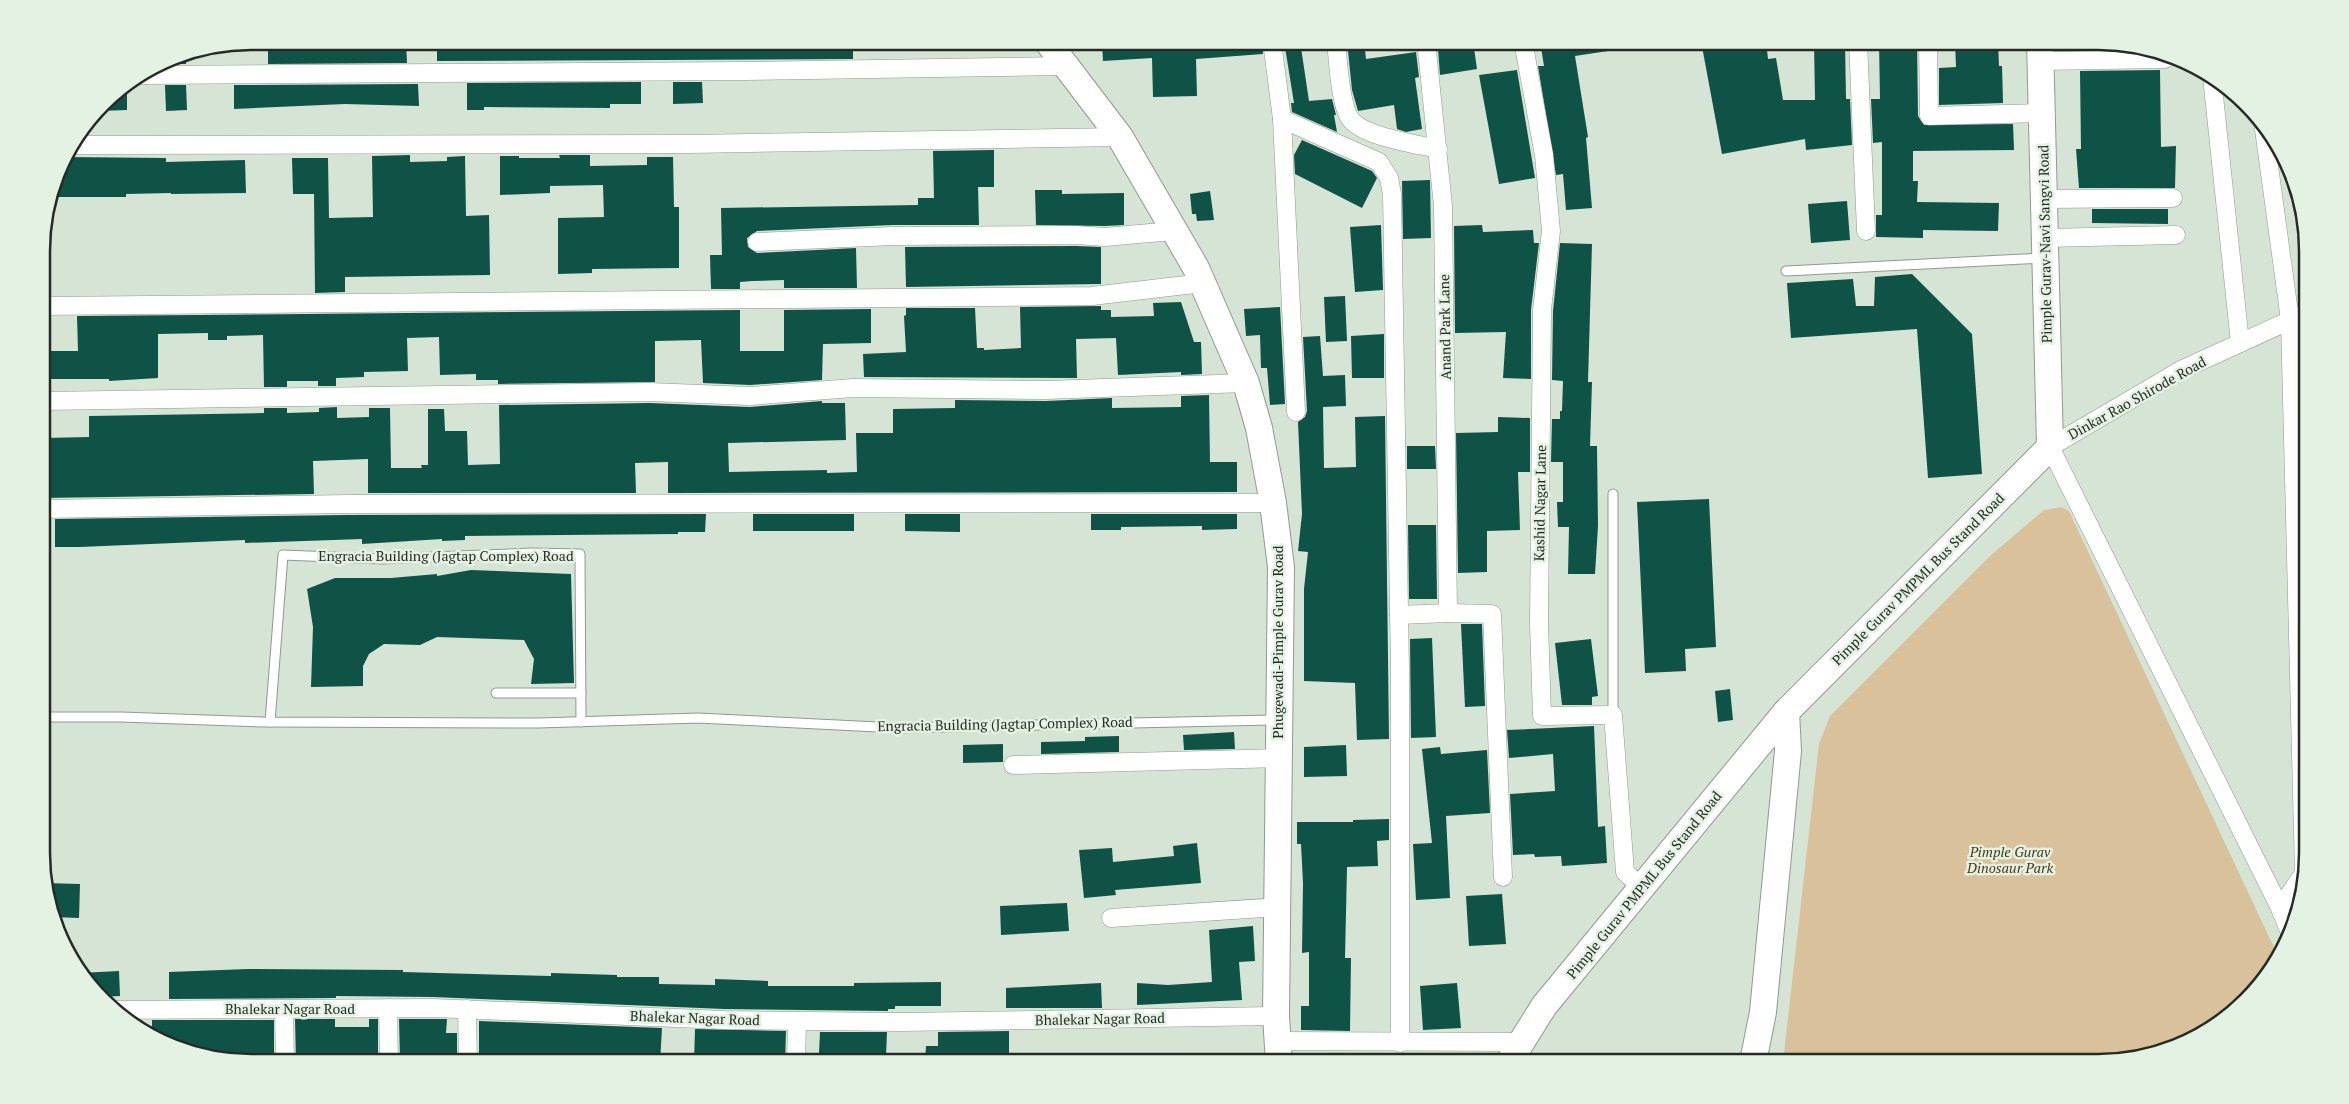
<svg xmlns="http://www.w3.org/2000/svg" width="2349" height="1104" font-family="'PT Serif',serif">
<rect width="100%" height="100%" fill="#d6e4d6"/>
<!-- green -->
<path fill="#d8c19b" d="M2061 507 2069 511 2278 956 2256 991 2215 1027 2166 1052 2112 1062H1783L1819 744 1830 716 1990 556 2044 510Z"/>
<!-- building -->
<g fill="#0e5346">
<path d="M350 41H406L407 63 268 64V44H350Z"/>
<path d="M437 41H853V59L437 61Z"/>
<path d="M1102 41H1262L1263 54 1196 59 1197 96 1153 97 1152 58 1103 61Z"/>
<path d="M1284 41H1300L1309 101 1332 99 1336 115H1334L1337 132 1292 112 1291 103H1294Z"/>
<path d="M1347 41H1364L1366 59 1416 52 1419 77 1415 78 1422 129 1406 132 1397 129 1394 105 1358 111 1352 90Z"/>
<path d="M1440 41H1473L1477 69 1440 75 1438 49H1441Z"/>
<path d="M1540 41H1607L1608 51 1575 56 1588 137 1586 138 1592 208 1566 210 1563 174 1556 175 1538 66H1544Z"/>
<path d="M1701 41H1766L1768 59 1776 58 1783 100H1815L1814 41H1845L1846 99H1850L1852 145 1806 150 1805 139 1722 154Z"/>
<path d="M1879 41H1917L1918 116 1924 125 2013 124 2014 150 1913 151V181H1918L1917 202 1999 203 1998 231 1923 230V238L1876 237V215H1882V142L1873 143 1871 99H1880Z"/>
<path d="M1955 41H1998L1999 66H2002L2003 103 1939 105V68L1956 67Z"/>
<path d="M2083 41H2098L2136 49 2083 50Z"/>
<path d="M186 54V64H165V61L171 57Z"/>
<path d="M1517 70 1535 178 1499 184 1479 75Z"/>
<path d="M2160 70 2161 147 2176 146 2175 188H2079L2076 149H2081L2080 71Z"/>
<path d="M641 82V104H610V108L484 107V110H467V83Z"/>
<path d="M673 82H702L703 103 673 104Z"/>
<path d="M127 84V110L99 111 112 93Z"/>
<path d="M418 84 419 106 345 104 234 109V85Z"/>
<path d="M165 85H186L187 110 166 111Z"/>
<path d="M1302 140 1372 171 1377 178 1362 208 1295 174 1294 155Z"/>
<path d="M994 150V187H978L979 225H893L757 231 747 238 748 247 757 253 856 248 857 288H784V280L752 281 740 282V289H711L710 255H722L721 208 918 205V198H934L933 151Z"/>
<path d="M410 155V162L447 161V157L465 156 466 216 489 215 490 275 345 277V292L315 293 314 194H293L292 158H328L329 218 373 217 372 156Z"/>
<path d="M559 155H590V166L647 165V157H673L674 207H679V268L592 269V273L558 274V218L604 217 603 185 550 186V193L500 195V156H519V158H560Z"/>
<path d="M64 157 166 158V162L245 160 246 193 171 194V193L126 194V197H53Z"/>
<path d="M1430 180 1431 238 1403 239 1402 181Z"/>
<path d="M1035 190H1062V194L1124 193V225L1105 226 1036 225Z"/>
<path d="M1210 191 1214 220 1197 221 1196 214H1192L1190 194Z"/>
<path d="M1847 201 1850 240 1811 243 1808 204Z"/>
<path d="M2092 209H2168V224L2092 223Z"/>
<path d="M1381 225 1383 290 1355 292 1350 227Z"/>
<path d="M1482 225 1483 232 1533 230 1534 243H1539L1531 310V379L1503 378 1506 332 1455 333 1454 226Z"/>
<path d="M1560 243 1592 244 1588 382H1592L1590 446H1597L1598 526 1595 574H1568L1569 527H1558L1557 502H1563V462H1551L1552 419H1560V411H1562L1563 381 1552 380 1553 311Z"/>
<path d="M1076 246 1101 247V284L906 287 905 247Z"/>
<path d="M1912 274 1972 334 1982 474 1928 478 1917 329 1791 338 1787 283 1853 279 1856 306H1874L1875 277Z"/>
<path d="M1345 296 1347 341 1326 342 1324 297Z"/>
<path d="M1181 302 1194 342H1201L1202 374 1181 375V372L1118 375 1116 338 1076 339 1077 378 864 377 863 354 906 352 904 316 906 315V308H975L977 348H984V350L1021 348 1020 307 1101 306V310H1111V317L1154 316 1153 303Z"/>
<path d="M1280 307 1285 404 1270 405 1267 368H1261L1260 335 1246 336 1244 309Z"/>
<path d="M871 309V343L823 344 822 380 750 385 703 383 701 340 655 341V382L498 384V380H476V374L440 375 439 337 407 338 408 371 364 372V377L336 378V386H318V381H287V387H264L263 335 227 336V340H208V333L158 334V378L109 381V379H42V351H78L77 316 740 310V351H784V310Z"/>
<path d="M1384 334V378H1352L1351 336Z"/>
<path d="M1320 336 1323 376 1345 375 1346 406 1323 407 1324 468 1356 467 1355 417 1385 416 1389 739 1357 740 1355 683 1304 681V589L1308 552 1298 551 1302 514 1298 422 1305 417 1307 411 1303 337Z"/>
<path d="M1209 395 1210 462H1237V492L668 493V462L635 463 636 493H368V459L313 461 314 494 42 498V470H45L44 438 89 437V416L264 413V408H287V413L319 412V408L337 407V418L369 417V408H390L391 468H422L421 465H428V409H444L445 431H467L468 465 500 464 499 405 650 403 750 407 822 401V403H845L846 440 728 443 729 472 827 470V473L857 472 856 433H893V409L955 408V400L1046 401 1112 398V408L1181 407V396Z"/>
<path d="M1498 417 1530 418V472H1518L1520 530 1487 531V572L1458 573 1456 433 1498 432Z"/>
<path d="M1407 446H1435L1436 469H1407Z"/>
<path d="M1709 499 1716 647 1685 649 1686 671 1645 673 1637 502Z"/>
<path d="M706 514 705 532H678V534L465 536V540L442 541V539L362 544V539L245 543V540L80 547H55V519L348 515Z"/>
<rect x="753" y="514" width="101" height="17"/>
<path d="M905 514H960V532L905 531Z"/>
<path d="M1091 514H1237V529L1202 530V526L1121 527V530H1091Z"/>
<path d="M1408 525H1436L1437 599H1409Z"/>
<path d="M471 570 571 574 574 683 531 684 534 659 524 640 437 637 420 645 384 644 369 654 363 666V686L311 687 313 627 307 589 335 578H391L437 574V576Z"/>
<path d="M1461 624H1482L1485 706 1465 707Z"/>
<path d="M1432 638 1436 737 1411 738 1410 639Z"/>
<path d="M1591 639 1598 696 1592 697V705H1562L1555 643Z"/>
<path d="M1730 689 1733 720 1718 722 1715 691Z"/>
<path d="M1594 726 1598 827 1605 826 1607 863 1562 866 1561 856 1535 857 1534 854 1513 855 1510 794 1555 791 1553 754 1509 758 1507 730Z"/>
<path d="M1234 732 1235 749 1184 750 1183 735Z"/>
<path d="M1119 736V752L1041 754V742L1085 741V737Z"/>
<path d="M1003 744V762L963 763V745Z"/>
<path d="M1346 745 1347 776 1304 777V747Z"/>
<path d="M1440 747 1441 754 1487 750 1490 813 1446 816 1450 898 1416 900 1413 844 1432 843 1422 749Z"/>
<path d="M1389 819V840L1377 841 1378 866 1347 867 1345 958H1351L1350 1031 1301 1030V1006H1309V952L1302 953 1303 883 1301 844H1297V822H1353V820Z"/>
<path d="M1197 843 1201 883 1115 890 1116 895 1084 898 1079 850 1112 848 1113 862 1174 856 1173 846Z"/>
<path d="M44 883 80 884 79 918 53 917Z"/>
<path d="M1502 894 1506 944 1469 946 1466 896Z"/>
<path d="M1067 903 1069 931 1001 935 1000 906Z"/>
<path d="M1253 926 1255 961 1239 962 1242 1000 1137 1005V983L1168 985 1212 982 1209 930Z"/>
<path d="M248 969 403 970V972L512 975 551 976V973L617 975V977H659V984L715 985V979L768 981V986H854V983L941 982V1006H895V1009H888V1011L724 1009 433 997 336 996V998L169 999V972Z"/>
<path d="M119 971 120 996 100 997 85 981 80 973Z"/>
<path d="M1101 983 1102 1008H1006V988Z"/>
<path d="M1457 983 1461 1028 1423 1030 1420 986Z"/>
<path d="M295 1019H335V1027H369V1019H378V1063H296Z"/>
<path d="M399 1019H447L446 1033H457V1056H445V1058H400Z"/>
<path d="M152 1020H274V1063H251L170 1047 152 1036Z"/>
<path d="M479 1021 662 1028 660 1063H479Z"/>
<path d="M695 1029 786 1031 785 1063H694Z"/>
<path d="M1009 1031V1061L925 1063 926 1046H938V1032Z"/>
<path d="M820 1032H887L886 1056 819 1053Z"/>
</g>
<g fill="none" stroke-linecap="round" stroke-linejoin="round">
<!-- lane casing -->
<g stroke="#8e9b8e" stroke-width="11">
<g id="lane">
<path d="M1786 271 2043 258"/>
<path d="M496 693H581"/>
<path d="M1613 715V494"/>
<path d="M43 717H121L263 722 539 723 698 718 898 728 1276 720"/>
<path d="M270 722 283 555 382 559 532 553 580 554 581 722"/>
</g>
</g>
<!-- street casing -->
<g stroke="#8e9b8e" stroke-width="19">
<g id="street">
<path d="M1272 41 1282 119 1379 162 1389 178 1392 194 1400 670V1043"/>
<path d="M1336 41C1338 60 1340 102 1349 117 1359 136 1416 144 1438 149"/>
<path d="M1426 41 1443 206 1448 613"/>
<path d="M1523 41 1544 155 1551 231 1542 310 1539 623 1542 716 1613 715 1625 872 1642 888"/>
<path d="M1858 41 1866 231"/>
<path d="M1928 41 1929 116 2042 113"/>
<path d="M2040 61 2165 59"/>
<path d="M141 75 744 71 1066 66"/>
<path d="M2212 77 2240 343"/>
<path d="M1282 119 1296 412"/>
<path d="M2263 122 2290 320 2304 873 2280 908"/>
<path d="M73 145 690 144 1120 137"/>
<path d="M2044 199 2173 198"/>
<path d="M2045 238 2176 235"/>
<path d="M757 242 893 236 1076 235 1105 237 1173 231"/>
<path d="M42 306 1092 296 1203 283"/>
<path d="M42 401 650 392 750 396 853 388 1046 390 1246 383"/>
<path d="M42 509 348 504 1273 503"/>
<path d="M1399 615 1448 613 1492 614 1503 877"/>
<path d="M1013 765 1279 758"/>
<path d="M1111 918 1278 907"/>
<path d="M2291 935 2280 908 2050 447 2181 370 2306 313"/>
<path d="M388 1008 389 1063"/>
<path d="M467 1009 468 1063"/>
<path d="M114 1010 433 1008 724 1020 901 1022 1276 1016"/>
<path d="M284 1010 285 1063"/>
<path d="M1277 1041 1523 1042"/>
<path d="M796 1063 797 1021"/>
</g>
</g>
<!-- secondary casing -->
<g stroke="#8e9b8e" stroke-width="28">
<g id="secondary">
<path d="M1047 41 1120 137 1196 268 1246 383 1259 428 1273 503 1281 567 1276 1016 1279 1063"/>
<path d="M1509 1062 1544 1006 1786 712 2050 447 2040 41"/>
<path d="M1753 1062 1763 1012 1788 751 1786 712"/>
</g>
</g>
<!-- lane -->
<use href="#lane" stroke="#fff" stroke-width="9"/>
<!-- street -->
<use href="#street" stroke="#fff" stroke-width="18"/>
<!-- secondary -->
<use href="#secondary" stroke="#fff" stroke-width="26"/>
</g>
<g text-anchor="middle" stroke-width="5" stroke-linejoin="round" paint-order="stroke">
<!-- street labels -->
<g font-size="14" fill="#262b26" stroke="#e4f2e3">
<text transform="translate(2045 244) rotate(-91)" y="5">Pimple Gurav-Navi Sangvi Road</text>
<text transform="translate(1445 327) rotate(-91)" y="5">Anand Park Lane</text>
<text transform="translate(2137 398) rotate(-29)" y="5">Dinkar Rao Shirode Road</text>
<text transform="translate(1540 503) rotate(-89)" y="5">Kashid Nagar Lane</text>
<text x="446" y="561">Engracia Building (Jagtap Complex) Road</text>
<text transform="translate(1918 579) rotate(-45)" y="5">Pimple Gurav PMPML Bus Stand Road</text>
<text transform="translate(1278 642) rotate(-90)" y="5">Phugewadi-Pimple Gurav Road</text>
<text transform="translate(1005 724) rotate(-1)" y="5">Engracia Building (Jagtap Complex) Road</text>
<text transform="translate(1644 885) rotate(-51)" y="5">Pimple Gurav PMPML Bus Stand Road</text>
<text x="290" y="1014">Bhalekar Nagar Road</text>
<text transform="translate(695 1018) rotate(2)" y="5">Bhalekar Nagar Road</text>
<text transform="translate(1100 1019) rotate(-1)" y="5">Bhalekar Nagar Road</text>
</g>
<!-- park labels -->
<g font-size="14" font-style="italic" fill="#4a3611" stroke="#e4f2e3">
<text x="2010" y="857">Pimple Gurav<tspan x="2010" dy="16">Dinosaur Park</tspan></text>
</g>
</g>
<!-- crop -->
<path d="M0 0H2349V1104H0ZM251 50H2098A201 201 0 0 1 2299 251V853A201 201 0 0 1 2098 1054H251A201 201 0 0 1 50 853V251A201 201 0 0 1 251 50Z" fill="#e4f2e3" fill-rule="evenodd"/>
<path fill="none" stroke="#262b26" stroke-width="2.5" d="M251 50H2098A201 201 0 0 1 2299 251V853A201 201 0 0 1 2098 1054H251A201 201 0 0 1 50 853V251A201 201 0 0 1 251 50Z"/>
</svg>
